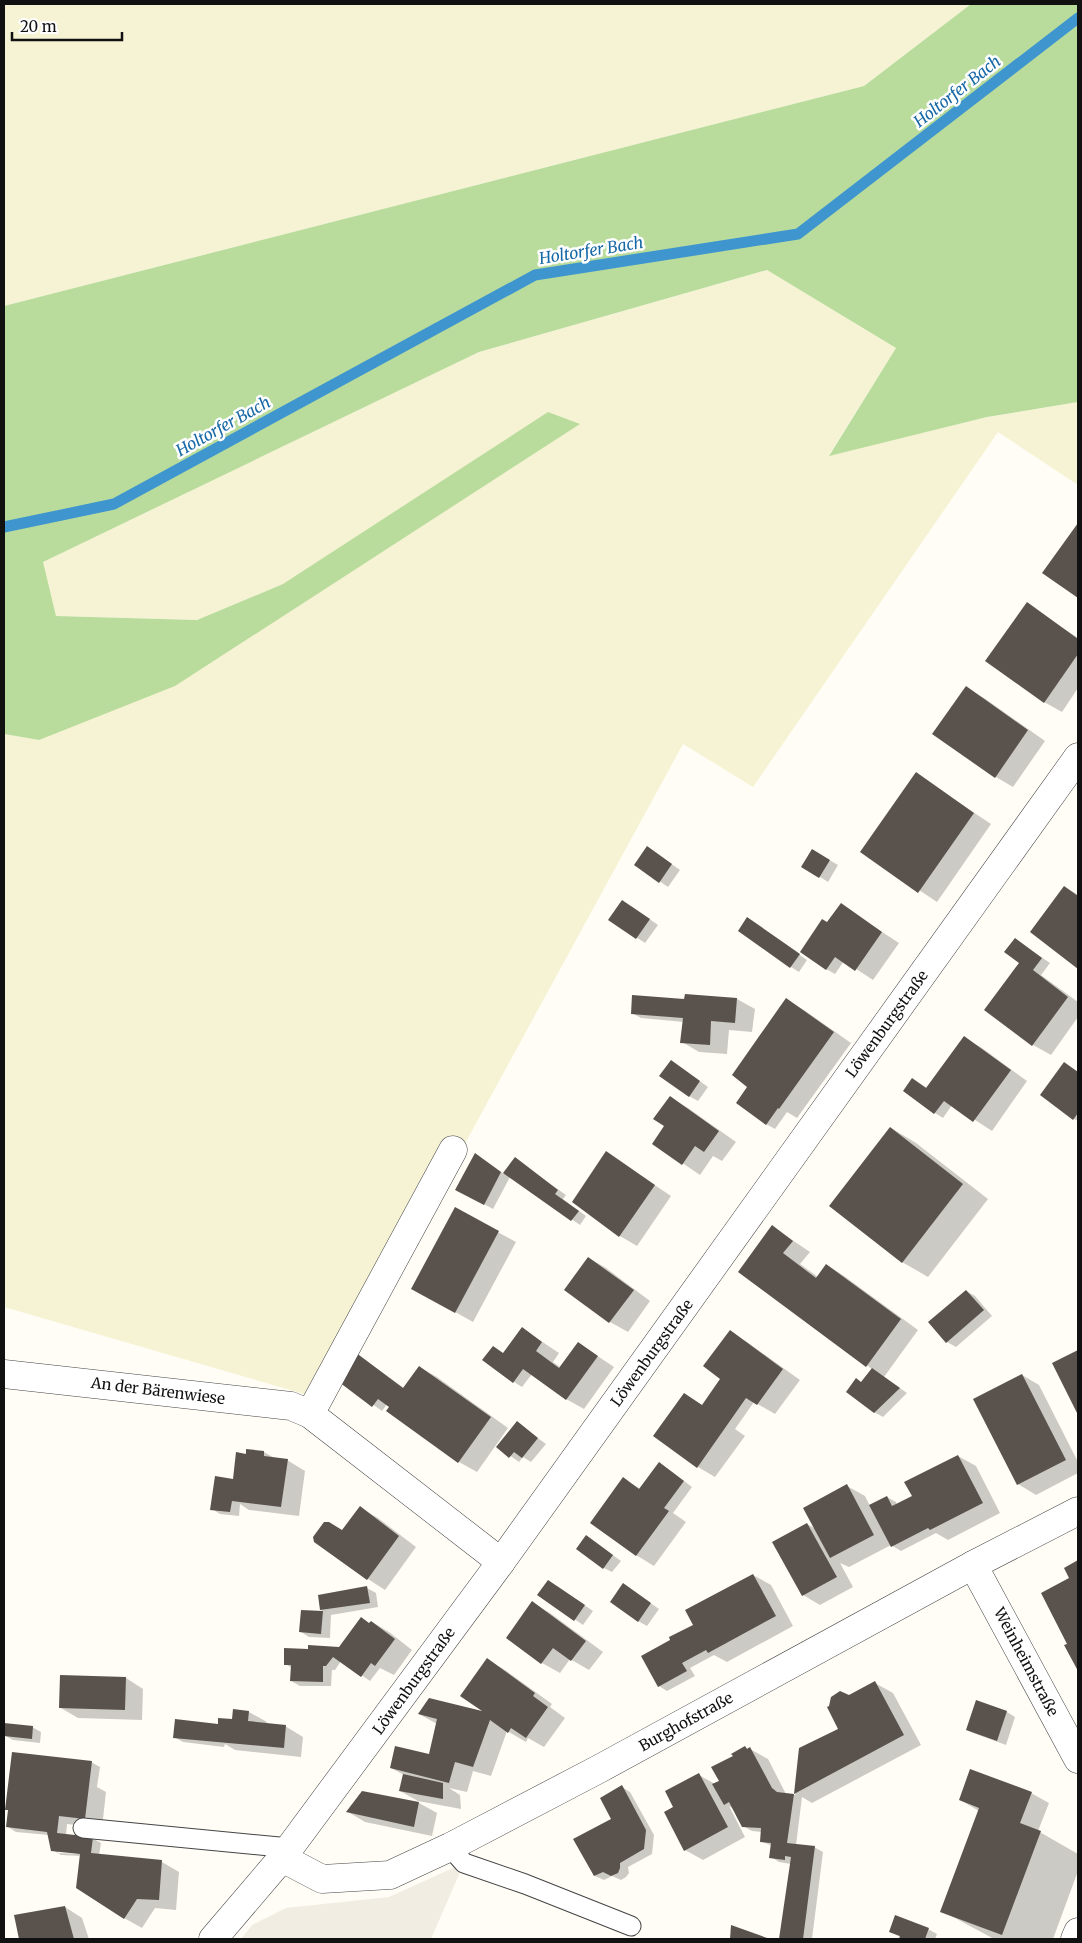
<svg xmlns="http://www.w3.org/2000/svg" width="1082" height="1943" font-family="Merriweather,serif">
<rect width="100%" height="100%" fill="#fffdf5"/>
<!-- farmland -->
<g fill="#f6f3d4">
<path d="M4 4H971L864 86 4 306Z"/>
<path d="M767 270 896 348 829 455 987 417 1078 402V485L998 432 753 787 683 744 325 1400 4 1307V734L39 740 283 584 197 620 56 616 42 562 479 352Z"/>
</g>
<!-- forest -->
<path fill="#b9dc9c" d="M971 4H1078V402L987 417 829 456 896 348 767 270 479 352 43 562 56 616 197 620 283 584 548 412 580 424 175 686 39 740 4 734V306L864 86Z"/>
<!-- plaza -->
<path fill="#f1ede2" d="M464 1863 431 1939H241L252 1925 286 1908 389 1897Z"/>
<!-- shadow -->
<g fill="#0003" fill-rule="evenodd">
<path d="M1078 525V597L1044 572Z"/>
<path d="M1027 604 1078 638V688L1062 712 1044 702Z"/>
<path d="M966 688 984 698 1045 741 1013 787 996 777Z"/>
<path d="M916 774 991 824 937 902 862 852Z"/>
<path d="M812 850 838 865 828 882 803 866Z"/>
<path d="M656 853 680 870 668 887 636 865Z"/>
<path d="M1065 887 1078 895V967L1031 932Z"/>
<path d="M841 905 899 943 873 980 844 961 835 974 826 969 828 924Z"/>
<path d="M631 906 658 925 645 943 610 920Z"/>
<path d="M756 924 807 960 799 972 791 967Z"/>
<path d="M1015 939 1050 963 1041 975 1078 1002V1017L1051 1055 1033 1045 986 1009 1020 962Z"/>
<path d="M686 995 737 999 755 1009 752 1032 729 1030 727 1054 699 1052 682 1042 684 1022 641 1018 632 1013 684 1001Z"/>
<path d="M787 1000 804 1010 851 1043 797 1118 787 1112 775 1129 766 1124 748 1088Z"/>
<path d="M964 1038 982 1048 1027 1081 992 1131 952 1105 943 1118 935 1113 913 1079 927 1088Z"/>
<path d="M1064 1064 1078 1072V1121L1074 1119Z"/>
<path d="M680 1067 708 1087 698 1101 689 1096Z"/>
<path d="M670 1098 688 1108 736 1142 722 1161 713 1156 700 1175 653 1143 665 1126Z"/>
<path d="M891 1128 916 1143 988 1199 928 1277 902 1262Z"/>
<path d="M607 1153 671 1196 637 1246 620 1236Z"/>
<path d="M515 1159 566 1195 563 1199 586 1216 580 1225 510 1177 493 1209 465 1194 484 1160 504 1174Z"/>
<path d="M456 1209 516 1242 473 1322 430 1298Z"/>
<path d="M773 1227 810 1252 800 1264 818 1277 827 1265 844 1276 918 1330 884 1377 907 1393 883 1417 874 1412 862 1383 872 1369 740 1272Z"/>
<path d="M589 1258 606 1268 650 1301 628 1332 610 1322Z"/>
<path d="M966 1291 975 1296 992 1316 956 1347 947 1342 930 1322Z"/>
<path d="M523 1329 559 1353 553 1362 560 1367 578 1343 614 1367 584 1409 566 1399 532 1374 522 1387 514 1382 504 1354Z"/>
<path d="M730 1332 747 1342 800 1380 775 1414 754 1402 735 1429 745 1436 715 1477 698 1467 684 1395 703 1406 721 1381Z"/>
<path d="M1078 1352V1412L1054 1364Z"/>
<path d="M363 1359 404 1388 419 1367 437 1377 508 1428 477 1472 459 1462 388 1410 391 1407 387 1404 382 1411 340 1381Z"/>
<path d="M1022 1375 1039 1385 1078 1462V1473L1036 1495 1018 1484 975 1399Z"/>
<path d="M517 1423 546 1444 531 1462 523 1457 519 1462 498 1447Z"/>
<path d="M247 1450 264 1452 276 1459 287 1460 305 1471 299 1516 249 1510 240 1504 239 1516 220 1514 212 1509 234 1481Z"/>
<path d="M958 1456 976 1466 1000 1513 948 1540 936 1533 901 1551 891 1545 849 1567 840 1563 853 1587 820 1605 803 1595 807 1524 816 1529 847 1486 865 1496 870 1506 887 1497 896 1502 897 1505 913 1497Z"/>
<path d="M668 1469 692 1487 673 1513 686 1522 654 1566 636 1555 591 1523 623 1479 641 1489Z"/>
<path d="M360 1508 378 1518 416 1547 385 1590 368 1579 315 1541 343 1531Z"/>
<path d="M595 1542 621 1561 612 1572 604 1568Z"/>
<path d="M1078 1562V1668L1066 1646 1069 1644 1071 1579 1065 1568Z"/>
<path d="M753 1575 771 1585 793 1626 727 1662 714 1655 690 1668 695 1676 667 1691 659 1686 672 1640 693 1626Z"/>
<path d="M557 1586 593 1611 583 1625 539 1595Z"/>
<path d="M367 1588 376 1593 378 1607 331 1615 330 1638 309 1637 301 1632 322 1612 320 1596Z"/>
<path d="M632 1590 659 1609 647 1626 638 1621Z"/>
<path d="M533 1603 550 1613 603 1652 589 1670 570 1659 560 1673 542 1663 507 1637Z"/>
<path d="M372 1622 389 1632 412 1650 394 1675 380 1668 370 1681 341 1661 335 1670H332L331 1686H300L291 1681 292 1668 285 1664 340 1648Z"/>
<path d="M488 1660 505 1670 552 1704 550 1707 565 1718 544 1747 528 1738 526 1742 507 1731 491 1776 473 1771 467 1792 449 1788 460 1795 461 1809 418 1801 400 1791 404 1775 391 1768 430 1756 437 1724 419 1714H487Z"/>
<path d="M126 1678 143 1689 142 1720 78 1718 61 1708Z"/>
<path d="M875 1683 893 1693 921 1745 812 1803 802 1797 796 1845 814 1847 823 1852 812 1939H780L791 1864 779 1862 771 1857 772 1846 761 1841 762 1832 752 1831 743 1826 735 1810 729 1806 745 1837 703 1860 685 1850 675 1808 699 1775 715 1784 720 1781 735 1757 745 1748 750 1749 768 1759 786 1794 795 1795 800 1748 840 1729 849 1697Z"/>
<path d="M977 1702 1007 1712 1015 1717 1006 1745 976 1734 967 1730Z"/>
<path d="M234 1710 249 1712 267 1722 266 1724 285 1726 303 1737 301 1757 235 1750 225 1744 224 1747 183 1742 174 1737 234 1721Z"/>
<path d="M32 1727 41 1732 40 1743 13 1740 4 1735Z"/>
<path d="M91 1762 100 1767 97 1787 106 1792 102 1828 67 1824 66 1835 92 1838 101 1843 99 1855 162 1862 179 1872 176 1910 155 1908 142 1928 124 1918 81 1856 61 1855 53 1850 49 1835 16 1832 8 1827ZM58 1850 81 1854 58 1853Z"/>
<path d="M622 1787 630 1792 654 1835 652 1854 628 1867 629 1873 626 1877 621 1880 612 1876 604 1880 595 1876Z"/>
<path d="M363 1792 419 1803 437 1813 432 1836 365 1822 348 1812Z"/>
<path d="M1031 1793 1049 1803 1038 1831 1078 1854V1871L1053 1939H994L942 1911 979 1811 960 1800Z"/>
<path d="M65 1907 82 1918 89 1939H21L15 1916Z"/>
<path d="M928 1929 937 1934 935 1939H900V1937L890 1932Z"/>
</g>
<g fill="none" stroke-linecap="round" stroke-linejoin="round">
<!-- stream -->
<path stroke="#3f96cf" stroke-width="11" d="M4 527 114 504 535 275 798 234 1078 18"/>
</g>
<!-- building -->
<g fill="#5a524d">
<path d="M1078 523V598L1042 573Z"/>
<path d="M1027 602 1078 639V654L1044 703 985 661Z"/>
<path d="M966 686 1028 730 995 778 932 734Z"/>
<path d="M916 772 974 813 918 893 860 852Z"/>
<path d="M647 846 672 864 659 883 634 865Z"/>
<path d="M812 849 830 860 819 878 801 867Z"/>
<path d="M1064 886 1078 896 1077 939 1078 969 1030 932Z"/>
<path d="M622 900 650 919 636 939 608 920Z"/>
<path d="M841 903 882 932 855 971 835 957 826 970 800 952 822 919 827 922Z"/>
<path d="M747 917 800 954 790 968 738 931Z"/>
<path d="M1015 938 1042 958 1033 970 1068 997 1032 1046 984 1010 1019 963 1004 952Z"/>
<path d="M685 994 737 998 735 1023 711 1021 710 1045 680 1043 683 1018 631 1014 632 995 684 999Z"/>
<path d="M786 998 834 1032 779 1109 778 1108 766 1125 736 1103 747 1087 732 1075Z"/>
<path d="M964 1036 1011 1070 973 1122 944 1101 934 1114 903 1091 912 1078 926 1088Z"/>
<path d="M671 1060 700 1081 689 1097 659 1076Z"/>
<path d="M1064 1062 1078 1072V1113L1073 1120 1040 1095Z"/>
<path d="M670 1096 719 1131 704 1152 695 1146 682 1165 652 1144 664 1126 653 1119Z"/>
<path d="M890 1127 963 1184 902 1263 829 1206Z"/>
<path d="M606 1151 655 1185 619 1237 572 1202Z"/>
<path d="M475 1153 501 1172 484 1205 455 1190Z"/>
<path d="M515 1157 558 1190 555 1194 579 1211 571 1221 503 1173Z"/>
<path d="M455 1207 499 1231 455 1313 411 1289Z"/>
<path d="M772 1225 793 1241 783 1253 816 1278 826 1264 901 1319 866 1367 738 1272Z"/>
<path d="M588 1257 634 1290 609 1323 564 1290Z"/>
<path d="M966 1290 984 1310 946 1343 928 1322Z"/>
<path d="M522 1327 542 1342 536 1351 559 1368 578 1342 598 1356 566 1400 523 1369 513 1383 482 1360 493 1346 503 1353Z"/>
<path d="M730 1330 783 1369 757 1405 746 1398 697 1468 653 1436 684 1393 702 1405 720 1379 703 1366Z"/>
<path d="M1078 1350V1415L1052 1363Z"/>
<path d="M355 1352 403 1388 419 1366 491 1417 458 1463 386 1411 389 1407 378 1399 372 1407 339 1382Z"/>
<path d="M872 1368 900 1388 874 1413 846 1392 856 1378 861 1382Z"/>
<path d="M1022 1374 1066 1460 1017 1485 973 1399Z"/>
<path d="M517 1421 538 1438 522 1458 514 1452 509 1458 496 1447Z"/>
<path d="M246 1449 264 1451V1456L288 1459 281 1507 232 1501 230 1512 210 1510 215 1476 233 1479 236 1452 246 1454Z"/>
<path d="M958 1455 983 1503 930 1530 928 1528 891 1547 869 1505 887 1496 892 1506 912 1496 904 1482Z"/>
<path d="M659 1462 684 1481 664 1508 669 1511 636 1556 590 1523 623 1477 639 1489Z"/>
<path d="M847 1484 874 1535 830 1558 803 1508Z"/>
<path d="M360 1506 399 1536 367 1580 314 1542 313 1537 324 1522H329L342 1530Z"/>
<path d="M807 1523 837 1577 802 1596 772 1542Z"/>
<path d="M586 1535 613 1555 603 1569 576 1549Z"/>
<path d="M1078 1560V1671L1064 1645 1067 1644 1041 1593 1069 1578 1064 1568Z"/>
<path d="M753 1574 776 1616 708 1653 706 1650 682 1663 687 1671 658 1687 641 1656 670 1640 669 1637 693 1625 685 1610Z"/>
<path d="M548 1580 585 1605 574 1621 537 1595Z"/>
<path d="M623 1583 651 1603 638 1622 610 1602Z"/>
<path d="M367 1586 370 1603 320 1610 318 1595Z"/>
<path d="M532 1601 586 1641 571 1661 553 1648 541 1664 506 1638Z"/>
<path d="M301 1610 323 1611 321 1634 299 1632Z"/>
<path d="M361 1617 369 1623 371 1621 395 1639 375 1666 371 1663 361 1677 333 1657 326 1666H323V1682L290 1681 291 1665H284V1648L308 1649V1645L339 1647Z"/>
<path d="M487 1658 535 1693 533 1696 548 1707 526 1738 511 1728 508 1733 490 1720 473 1767 455 1762 449 1783 390 1768 395 1746 429 1754 437 1719 418 1714 429 1698 482 1711 460 1696Z"/>
<path d="M60 1675 126 1677 125 1710 59 1708Z"/>
<path d="M875 1681 904 1735 794 1794 799 1748 838 1729 827 1707 829 1706 831 1697 840 1691 849 1695Z"/>
<path d="M976 1700 1007 1711 997 1741 966 1730Z"/>
<path d="M233 1709 249 1711 248 1721 286 1725 284 1748 173 1738 175 1719 218 1724V1718L232 1719Z"/>
<path d="M4 1723 33 1726 32 1739 4 1736Z"/>
<path d="M745 1746 747 1749 750 1747 772 1788 777 1792 794 1794 787 1843 815 1846 803 1939H779L791 1857 785 1856V1860L769 1858 771 1843 760 1842 761 1828 742 1827 729 1802 724 1805 712 1784 719 1781 711 1767 733 1756 731 1754Z"/>
<path d="M12 1752 92 1761 85 1819 59 1816 57 1833 93 1837 91 1853 162 1860 159 1900 137 1899 124 1919 76 1888 80 1854 51 1851 47 1832 6 1827 8 1810H5Z"/>
<path d="M970 1769 1032 1792 1020 1823 1041 1831 1002 1935 940 1912 979 1808 959 1800Z"/>
<path d="M699 1773 728 1827 684 1851 664 1812 673 1807 665 1791Z"/>
<path d="M403 1774 443 1783V1799L399 1791Z"/>
<path d="M622 1785 646 1830 644 1849 620 1863V1868L618 1873 611 1876 603 1872 594 1876 573 1839 611 1819 600 1798Z"/>
<path d="M362 1791 419 1802 414 1827 346 1812Z"/>
<path d="M65 1906 74 1939H19L14 1915Z"/>
<path d="M895 1915 929 1928 925 1939H899L900 1936 889 1932Z"/>
<path d="M731 1925 770 1939H730Z"/>
</g>
<g fill="none" stroke-linecap="round" stroke-linejoin="round">
<!-- service casing -->
<g stroke="#444" stroke-width="21">
<g id="service">
<path d="M83 1828 290 1848"/>
<path d="M450 1847 464 1863 525 1884 631 1926"/>
</g>
</g>
<!-- minor casing -->
<g stroke="#444" stroke-width="29">
<g id="minor">
<path d="M4 1374 291 1406 310 1414 501 1562"/>
<path d="M310 1414 453 1150"/>
<path d="M973 1565 1078 1759"/>
<path d="M282 1858 322 1879 390 1875 450 1847 599 1769 973 1565 1078 1511"/>
<path d="M1075 1939 1078 1932"/>
</g>
</g>
<!-- tertiary casing -->
<g stroke="#444" stroke-width="29">
<path id="tertiary" d="M213 1939 282 1858 501 1562 1078 757"/>
</g>
<!-- service -->
<use href="#service" stroke="#fff" stroke-width="19"/>
<!-- minor -->
<use href="#minor" stroke="#fff" stroke-width="28"/>
<!-- tertiary -->
<use href="#tertiary" stroke="#fff" stroke-width="28"/>
</g>
<g text-anchor="middle" stroke-width="5" stroke-linejoin="round" paint-order="stroke">
<!-- street labels -->
<g font-size="15" fill="#111" stroke="#fff">
<text transform="translate(887 1024) rotate(-54)" y="5">Löwenburgstraße</text>
<text transform="translate(652 1353) rotate(-54)" y="5">Löwenburgstraße</text>
<text transform="translate(158 1391) rotate(7)" y="5">An der Bärenwiese</text>
<text transform="translate(1026 1662) rotate(62)" y="5">Weinheimstraße</text>
<text transform="translate(414 1681) rotate(-54)" y="5">Löwenburgstraße</text>
<text transform="translate(686 1722) rotate(-29)" y="5">Burghofstraße</text>
</g>
<!-- water labels -->
<g font-size="16" font-style="italic" fill="#1768a6" stroke="#fff">
<text transform="translate(957 91) rotate(-38)" y="6">Holtorfer Bach</text>
<text transform="translate(591 250) rotate(-9)" y="6">Holtorfer Bach</text>
<text transform="translate(223 426) rotate(-29)" y="6">Holtorfer Bach</text>
</g>
</g>
<!-- border -->
<rect width="1082" height="1943" fill="none" stroke="#111111" stroke-width="10"/>
<!-- scale -->
<path d="M12 32v8h110v-8" fill="none" stroke="#111111" stroke-width="2.5"/>
<text x="20" y="32" font-size="15" fill="#111111" stroke="#ffffff" stroke-width="4" paint-order="stroke">20 m</text>
</svg>
